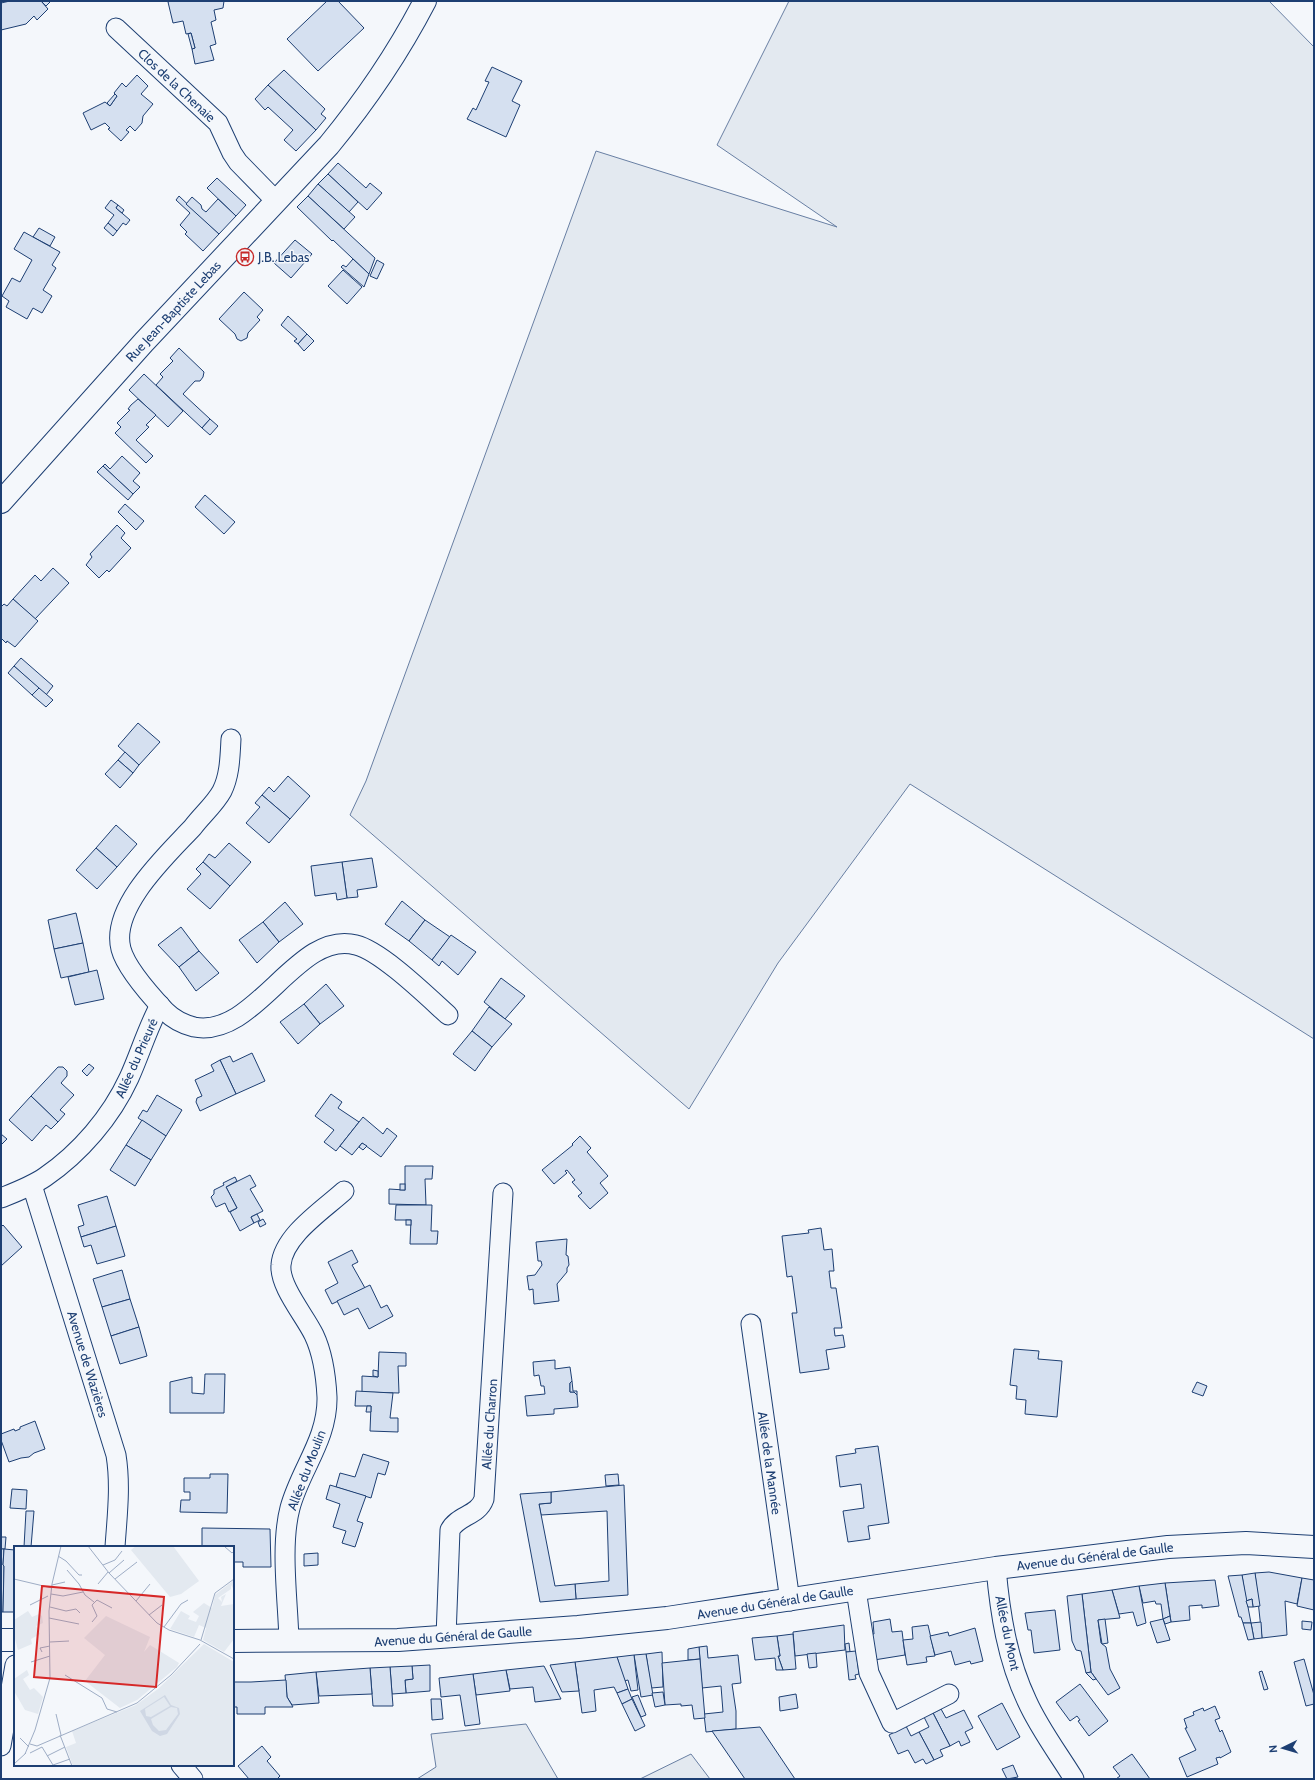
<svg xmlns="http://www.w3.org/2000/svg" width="1315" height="1780" font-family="Cabin,sans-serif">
<rect width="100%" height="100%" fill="#f4f7fb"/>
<!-- green -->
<g fill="#e3e9f0" stroke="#687fa3">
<path d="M789 1H1269L1314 47V1039L910 784 778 963 689 1109 350 815 366 781 596 151 837 227 717 145Z"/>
<path d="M526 1724 558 1779H417L436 1767 431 1734Z"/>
<path d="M691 1754 710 1779H640Z"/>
</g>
<!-- building -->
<g fill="#d5e0f0" stroke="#1d3f73">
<path d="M10 1H41L48 9 37 20 34 16 26 24 1 30V3Z"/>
<path d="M41 1H51L46 6Z"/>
<path d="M171 1H224L223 8 214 10 216 20 211 22 216 44 210 46 214 60 195 64 192 49 195 48 191 33 186 34 183 21 173 23 168 2Z"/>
<path d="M327 1H338L364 28 318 71 287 39Z"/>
<path d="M191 33 195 48 192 49 188 34Z"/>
<path d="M492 67 522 81 512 101 520 105 506 137 467 119 473 108 476 110 489 82 485 81Z"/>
<path d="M284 70 325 109 321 114 326 118 316 130 268 85Z"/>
<path d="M137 75 148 86 141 94 153 104 143 116 142 123 135 131 130 126 126 130 129 132 121 141 108 129 110 128 105 123 91 130 83 113 105 102 110 106 117 96 114 93 122 83 126 87Z"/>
<path d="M268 85 316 130 296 151 284 140 293 130 268 107 265 110 255 99Z"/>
<path d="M115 94 117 96 110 106 107 103Z"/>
<path d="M338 163 366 188 370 183 382 193 367 210 328 174Z"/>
<path d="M328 174 358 202 349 212 318 184Z"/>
<path d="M217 178 246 205 236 216 207 188Z"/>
<path d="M318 184 355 217 344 229 308 196Z"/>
<path d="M179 196 219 234 203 251 185 234 187 232 180 225 190 213 176 200Z"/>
<path d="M308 196 375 258 369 274 333 240 332 241 297 207Z"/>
<path d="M192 197 201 205 202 209 206 212 218 199 236 216 219 234 186 204Z"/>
<path d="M111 200 118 205 116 208 130 220 126 225 123 223 117 231 108 223 114 215 105 208Z"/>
<path d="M118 205 124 210 122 213 116 208Z"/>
<path d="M108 223 117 231 113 236 104 228Z"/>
<path d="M39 228 55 237 50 246 33 237Z"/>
<path d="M24 232 60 252 52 265 56 268 43 290 52 296 42 313 33 308 27 319 6 307 9 301 2 296 12 278 20 282 32 260 14 249Z"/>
<path d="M295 240 312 254 291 278 274 263Z"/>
<path d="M353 259 369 274 364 287 341 267 343 265 346 267Z"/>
<path d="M377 260 384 264 377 279 370 276Z"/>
<path d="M343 270 362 287 347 304 328 286Z"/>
<path d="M244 292 263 310 257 317 260 320 248 333 247 338 241 341 237 339 235 334 219 319Z"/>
<path d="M288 316 307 334 298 344 294 341 297 339 281 325Z"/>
<path d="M307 334 314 341 304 351 298 344Z"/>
<path d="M179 348 204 372 203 377 200 381H195L183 394 210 419 202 428 156 385 163 377 160 374 173 361 170 358Z"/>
<path d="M144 374 183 411 168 427 129 390Z"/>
<path d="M138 399 156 415 146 425 149 427 136 440 153 456 146 463 115 433 121 427 117 423 130 410 128 409 131 405Z"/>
<path d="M210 419 218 426 210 435 202 428Z"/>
<path d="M122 456 140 473 133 481 140 487 133 494 103 466 105 464 110 469Z"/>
<path d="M103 466 133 494 128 500 97 472Z"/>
<path d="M205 495 235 522 224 534 195 507Z"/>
<path d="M125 504 144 521 136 530 118 512Z"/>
<path d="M117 525 125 533 121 538 131 548 109 572 107 570 99 578 86 565 92 557 90 554Z"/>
<path d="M53 568 69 583 35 619 13 599 35 575 41 581Z"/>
<path d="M13 599 38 621 15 647 7 641 6 643 1 638V607L4 604 7 606Z"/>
<path d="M21 658 53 686 46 695 14 666Z"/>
<path d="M14 666 39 688 32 695 8 673Z"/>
<path d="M39 688 53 700 46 707 32 695Z"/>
<path d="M138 723 160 742 139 765 118 746Z"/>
<path d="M125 752 139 765 133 773 118 760Z"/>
<path d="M118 760 133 773 120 788 105 774Z"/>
<path d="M288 776 310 796 290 819 262 795 269 787 274 792Z"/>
<path d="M262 795 290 819 269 843 246 823 260 807 255 803Z"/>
<path d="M116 825 137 844 117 867 96 848Z"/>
<path d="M229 843 251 862 230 886 203 862 209 854 215 858Z"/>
<path d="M96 848 117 867 97 889 76 870Z"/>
<path d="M372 858 377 887 357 890 358 897 347 898 342 862Z"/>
<path d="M203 862 230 886 210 909 187 889 201 874 196 869Z"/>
<path d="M342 862 347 898 337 900 336 893 315 896 311 866Z"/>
<path d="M402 901 425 920 409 941 385 924Z"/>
<path d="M285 902 303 924 279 942 263 922Z"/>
<path d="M76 913 83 943 54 949 48 920Z"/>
<path d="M425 920 450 937 432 960 409 941Z"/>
<path d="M263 922 279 942 257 963 239 940Z"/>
<path d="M181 927 199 951 179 967 158 945Z"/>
<path d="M451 935 476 952 458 975 442 961 439 966 432 960Z"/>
<path d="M83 943 89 972 61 978 54 949Z"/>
<path d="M199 951 219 973 196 991 179 967Z"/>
<path d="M97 970 104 999 75 1005 68 977Z"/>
<path d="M501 978 525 996 505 1019 484 1002Z"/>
<path d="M326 984 344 1006 320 1024 304 1004Z"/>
<path d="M304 1004 320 1024 298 1044 280 1022Z"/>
<path d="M489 1007 512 1024 492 1047 472 1031Z"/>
<path d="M472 1031 492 1047 475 1071 453 1054Z"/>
<path d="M252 1053 265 1081 236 1094 220 1060 230 1056 233 1062Z"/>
<path d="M220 1060 236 1094 200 1111 196 1102 197 1098 202 1096 195 1080 214 1071 211 1065Z"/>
<path d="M89 1064 94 1068 87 1076 82 1071Z"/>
<path d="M58 1067H63L67 1071V1076L61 1083 74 1095 60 1110 65 1114 58 1122 31 1096Z"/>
<path d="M331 1094 342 1102 338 1108 359 1122 336 1151 324 1142 334 1130 315 1116Z"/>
<path d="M157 1095 182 1110 166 1136 138 1118 143 1110 147 1112Z"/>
<path d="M31 1096 58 1122 51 1129 46 1125 32 1141 9 1120Z"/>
<path d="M363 1117 383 1134 387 1128 397 1136 381 1157 362 1143 352 1155 340 1146Z"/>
<path d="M142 1120 166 1136 151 1160 126 1145Z"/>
<path d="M1 1134 7 1139 1 1145Z"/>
<path d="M580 1136 591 1148 587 1152 608 1176 600 1183 608 1193 590 1209 578 1196 582 1193 572 1182 575 1180 567 1170 565 1171 567 1173 554 1184 542 1170 573 1145 572 1144Z"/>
<path d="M362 1143 367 1146 363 1150 359 1147Z"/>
<path d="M126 1145 151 1160 135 1186 110 1170Z"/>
<path d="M405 1166H433L432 1179H425L426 1205 389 1204V1189L405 1190Z"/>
<path d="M250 1175 256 1186 250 1189 263 1211 251 1217 254 1223 240 1231 230 1212 237 1208 226 1187Z"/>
<path d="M235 1177 237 1181 226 1187 237 1208 229 1212 225 1203 216 1207 211 1197 214 1194V1190L224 1185 223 1183Z"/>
<rect x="400" y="1184" width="5" height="6"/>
<path d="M107 1196 116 1226 81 1237 78 1227 84 1225 78 1205Z"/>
<path d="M396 1205H432L431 1231H438L437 1244H410L411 1220H395Z"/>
<path d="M257 1214 260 1220 254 1223 251 1217Z"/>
<path d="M263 1219 266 1224 260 1227 258 1222Z"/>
<rect x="406" y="1220" width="5" height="5"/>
<path d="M3 1225 22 1247 1 1266V1227Z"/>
<path d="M116 1226 125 1256 97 1264 91 1245 84 1247 81 1237Z"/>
<path d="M821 1228 824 1250 832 1249 834 1271H829L831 1288H836L842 1328H834L835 1336 843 1335 845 1347 826 1350 829 1369 800 1373 792 1313H797L792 1276 787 1277 782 1236 809 1233 808 1230Z"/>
<path d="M567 1239 566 1255 568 1256 569 1265 567 1268V1272L557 1284 559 1301 534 1304 533 1289 529 1290 527 1276 535 1275 542 1265 541 1261H538L536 1242Z"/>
<path d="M352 1250 358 1262 352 1265 365 1288 332 1304 325 1290 338 1283 328 1262Z"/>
<path d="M122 1270 130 1299 102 1307 93 1279Z"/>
<path d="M370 1285 381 1308 387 1305 393 1316 369 1329 358 1308 344 1315 337 1301Z"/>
<path d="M130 1299 139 1327 111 1336 102 1307Z"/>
<path d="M139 1327 147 1356 120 1364 111 1336Z"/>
<path d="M1014 1349 1039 1351 1038 1359 1062 1361 1057 1417 1025 1414 1026 1400 1016 1399 1017 1386 1010 1385Z"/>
<path d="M379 1352 406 1353V1366H398L399 1393 362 1392V1376L378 1377Z"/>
<path d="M555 1360V1369L570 1367 572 1381 570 1383V1392H574L577 1395 578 1407 554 1409V1414L527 1416 525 1396 545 1394 544 1386H541L539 1375 534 1376 533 1362Z"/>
<path d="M373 1370 378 1371V1377L373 1376Z"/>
<path d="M205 1374H225L224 1413H170V1382L192 1377V1393L204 1394Z"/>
<path d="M572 1381 573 1391H577V1395L574 1392H570V1383Z"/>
<path d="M1197 1382 1207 1386 1203 1396 1192 1392Z"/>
<path d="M356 1391 393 1393 390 1418H398V1432L370 1431 371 1406H355Z"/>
<path d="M367 1406H371V1412H366Z"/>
<path d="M35 1421 45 1449 34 1453 29 1457 21 1458 9 1462 1 1440V1434L14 1429 15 1431 20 1429V1427Z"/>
<path d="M878 1446 889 1523 868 1526 870 1539 848 1542 843 1511 864 1508 861 1484 840 1487 836 1456 856 1453 855 1449Z"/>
<path d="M363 1454 389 1462 385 1475 378 1473 371 1498 336 1487 340 1473 355 1477Z"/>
<path d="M210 1474H228L227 1513 180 1512 181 1500H190V1492H184V1478H210Z"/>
<path d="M618 1474 619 1485 606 1486 605 1475Z"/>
<path d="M330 1485 366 1496 357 1521 363 1523 355 1547 342 1543 346 1531 333 1527 340 1504 326 1499Z"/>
<path d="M624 1485 628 1595 576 1599 575 1584 609 1581 607 1511 541 1515 539 1504 551 1503V1492Z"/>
<path d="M12 1489 27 1490 26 1509 10 1508Z"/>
<path d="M551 1492V1503L539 1504 555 1586 575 1584 576 1599 540 1602 520 1494Z"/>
<path d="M26 1511H34L31 1547H24Z"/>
<path d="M202 1528 270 1529 271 1567H243V1562H233V1547H202Z"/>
<path d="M1 1537H6L5 1549H1Z"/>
<path d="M1 1549H4L3 1565 4 1566 3 1612H1Z"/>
<path d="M4 1549 15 1550V1612H3L4 1566 3 1565Z"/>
<path d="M318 1553V1565L304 1566V1554Z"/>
<path d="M1269 1572 1302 1578 1297 1604 1285 1601 1287 1635 1262 1638 1255 1573Z"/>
<path d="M1255 1573 1260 1606 1253 1607 1252 1599 1246 1601 1242 1575Z"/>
<path d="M1242 1575 1251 1623H1243L1241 1617H1239L1228 1576Z"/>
<path d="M1302 1578 1314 1580V1610L1297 1606Z"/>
<path d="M1215 1580 1219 1606 1202 1608V1605L1189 1606 1190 1620 1171 1622 1165 1583Z"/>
<path d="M1165 1583 1170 1616 1163 1619 1161 1604H1156L1155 1601 1143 1603 1139 1586Z"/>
<path d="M1139 1586 1146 1623 1137 1626 1133 1612 1119 1614 1112 1590Z"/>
<path d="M1112 1590 1120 1618 1098 1620 1101 1643 1106 1647 1110 1669 1120 1688 1108 1695 1091 1672 1082 1594Z"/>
<path d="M1082 1594 1091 1672 1086 1673 1081 1651 1076 1650 1072 1641 1067 1596Z"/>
<path d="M1252 1599 1253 1607H1248L1246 1601Z"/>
<path d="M1055 1610 1060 1650 1034 1653 1031 1630H1028L1025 1613Z"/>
<path d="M1170 1616 1171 1622 1165 1624 1163 1619Z"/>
<path d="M890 1619 892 1632 902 1631 905 1655 874 1660 871 1634H874L873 1622Z"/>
<path d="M1105 1619 1108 1643 1102 1644 1098 1620Z"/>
<path d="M1163 1619 1170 1640 1157 1643 1150 1622Z"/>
<path d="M1302 1621 1312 1622 1311 1630 1302 1629Z"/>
<path d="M1261 1622 1262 1638 1254 1639 1251 1623Z"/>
<path d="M1243 1623H1251L1254 1639 1248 1640Z"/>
<path d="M844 1625 845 1650 795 1656 793 1632Z"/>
<path d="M928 1625 935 1656 926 1657 927 1662 907 1665 903 1640 913 1639 912 1627Z"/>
<path d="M975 1628 983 1661 971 1664 970 1661 955 1665 951 1651 935 1655 930 1636 948 1632 949 1636Z"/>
<path d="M793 1634 796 1669 783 1670 778 1656H780L777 1636Z"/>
<path d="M777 1636 780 1656H778L783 1670H776L775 1658 755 1660 752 1638Z"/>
<path d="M849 1643 850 1652H846L845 1644Z"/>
<path d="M707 1646 708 1658 738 1655 741 1683 732 1684 736 1711V1729L706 1732 704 1714 723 1712 721 1686 702 1688 699 1647Z"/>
<path d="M699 1647 700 1659 688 1660V1649Z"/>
<path d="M856 1651 859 1674 855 1675 856 1679 849 1680 846 1652Z"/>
<path d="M662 1652 663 1687 651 1688 646 1654Z"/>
<path d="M816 1653 817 1667 809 1668 807 1654Z"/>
<path d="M646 1654 653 1695 641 1697 634 1655Z"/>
<path d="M634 1655 638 1690 631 1691 628 1680 624 1681 617 1657Z"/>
<path d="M617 1657 628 1689 617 1693 614 1687 594 1690 596 1711 582 1713 575 1662Z"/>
<path d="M700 1659 705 1718 694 1719 692 1705 681 1706V1704L665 1705 662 1663Z"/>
<path d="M1304 1659 1314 1695V1704L1306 1706 1294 1662Z"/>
<path d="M575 1662 579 1691 562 1692 550 1665Z"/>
<path d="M430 1665V1691L406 1693 405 1680 413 1679 412 1666Z"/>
<path d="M412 1666 413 1679 405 1680 406 1693 392 1694 390 1667Z"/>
<path d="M544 1666 561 1699 535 1702 533 1687 510 1689 506 1670Z"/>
<path d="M390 1667 393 1706H373L370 1668Z"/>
<path d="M370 1668 372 1694 319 1696 316 1672Z"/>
<path d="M506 1670 510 1691 476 1695 473 1674Z"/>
<path d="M1262 1671 1268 1689 1264 1690 1259 1672Z"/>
<path d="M316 1672 319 1703 292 1705 287 1697 285 1675Z"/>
<path d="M1091 1672 1096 1679 1093 1680 1086 1673Z"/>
<path d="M473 1674 480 1724 465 1726 460 1695 441 1697 439 1678Z"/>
<path d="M233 1679V1682H251L286 1680 287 1697 293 1707H265V1714H237V1707H233Z"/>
<path d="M1080 1684 1108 1721 1089 1736 1078 1721 1080 1720 1077 1716 1070 1721 1056 1702Z"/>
<path d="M628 1689 632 1699 622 1704 617 1693Z"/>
<path d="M663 1692 665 1705 655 1707 652 1693Z"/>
<path d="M796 1694 798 1708 780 1711 779 1697Z"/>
<path d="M638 1695 646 1715 641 1717 632 1697Z"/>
<path d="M431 1699H441L443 1719 432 1720Z"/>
<path d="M632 1699 645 1726 635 1731 622 1704Z"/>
<path d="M1002 1703 1020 1737 997 1750 978 1716Z"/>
<path d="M1215 1706 1220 1718 1215 1720 1220 1732 1222 1730 1231 1752 1220 1758V1757L1216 1758 1218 1764 1187 1777 1179 1758 1196 1750 1185 1728H1187L1184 1719 1194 1715 1193 1712 1203 1708 1204 1711Z"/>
<path d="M941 1709 946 1718 964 1710 973 1728 965 1732 970 1742 961 1746 959 1741 950 1746 933 1713Z"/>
<path d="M933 1713 950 1746 940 1750 943 1756 934 1760 919 1732 929 1727 924 1717Z"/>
<path d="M906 1726 911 1736 919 1732 934 1760 926 1764 923 1759 915 1763 908 1750 898 1754 889 1735Z"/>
<path d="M760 1727 795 1779H745L712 1731Z"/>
<path d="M262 1746 271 1757 267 1761 280 1776 277 1779H249L238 1766Z"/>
<path d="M1132 1754 1150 1779H1116L1120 1776 1113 1767Z"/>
<path d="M1013 1765 1018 1777 1007 1779 1002 1769Z"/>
</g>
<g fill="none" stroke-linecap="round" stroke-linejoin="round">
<!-- street casing -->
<g stroke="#1d3f73" stroke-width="21">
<g id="street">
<path d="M116 28 218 123 232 153 238 162 276 201"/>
<path d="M231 739C230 756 230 775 222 791 215 804 202 815 193 827 167 855 110 907 121 949 126 968 151 996 165 1011 173 1019 182 1024 194 1027 256 1039 297 929 356 945 381 951 427 996 448 1015"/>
<path d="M32 1185 116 1455C121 1486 117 1517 115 1547"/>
<path d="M1 1198C16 1192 32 1186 45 1177 80 1153 111 1117 129 1078 140 1054 147 1029 160 1005"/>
<path d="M751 1324 790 1601"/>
<path d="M996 1568C1000 1613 1007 1659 1027 1701 1039 1728 1058 1753 1074 1779"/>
<path d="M856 1590 869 1673 892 1723 949 1694"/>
<path d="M446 1637 450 1530C458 1515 478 1516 484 1499L503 1193"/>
<path d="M289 1641C288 1601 280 1546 290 1508 300 1470 328 1439 327 1397 326 1377 323 1354 314 1335 305 1316 279 1286 281 1265 283 1236 323 1210 344 1191"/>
<path d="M1 1746 15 1665"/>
<path d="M181 1765 193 1779"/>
</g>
</g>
<!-- secondary casing -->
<g stroke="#1d3f73" stroke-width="24">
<path id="secondary" d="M1 502 144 342 329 145C366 100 398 53 425 1"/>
</g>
<!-- primary casing -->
<g stroke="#1d3f73" stroke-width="24">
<g id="primary">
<path d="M1 1640H15"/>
<path d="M233 1641 398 1640 578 1627 667 1618 996 1568 1168 1547 1246 1543 1314 1547"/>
</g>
</g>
<!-- street -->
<use href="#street" stroke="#f4f7fb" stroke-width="19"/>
<!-- secondary -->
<use href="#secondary" stroke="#f4f7fb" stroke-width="22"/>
<!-- primary -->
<use href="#primary" stroke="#f4f7fb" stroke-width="22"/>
</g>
<!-- icons -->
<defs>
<g id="bus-ring" transform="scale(0.9)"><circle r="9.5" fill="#f4f7fb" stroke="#c62828" stroke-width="1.5"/><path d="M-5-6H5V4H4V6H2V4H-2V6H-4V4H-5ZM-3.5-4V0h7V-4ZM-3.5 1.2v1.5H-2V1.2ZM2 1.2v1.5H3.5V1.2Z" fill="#c62828"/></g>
</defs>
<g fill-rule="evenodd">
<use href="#bus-ring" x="245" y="257"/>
</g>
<g text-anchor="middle" stroke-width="3" stroke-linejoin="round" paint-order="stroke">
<!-- street labels -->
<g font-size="13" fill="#1d3f73" stroke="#f4f7fb">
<text transform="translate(177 85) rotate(43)" y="5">Clos de la Chenaie</text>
<text transform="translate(173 311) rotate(-47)" y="5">Rue Jean-Baptiste Lebas</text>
<text transform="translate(136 1058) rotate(-66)" y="5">Allée du Prieuré</text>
<text transform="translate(88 1364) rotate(73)" y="5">Avenue de Wazières</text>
<text transform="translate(489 1424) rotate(-86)" y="5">Allée du Charron</text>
<text transform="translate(770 1463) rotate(82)" y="5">Allée de la Mannée</text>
<text transform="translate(306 1470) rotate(-69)" y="5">Allée du Moulin</text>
<text transform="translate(1095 1556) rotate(-7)" y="5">Avenue du Général de Gaulle</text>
<text transform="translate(775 1602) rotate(-9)" y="5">Avenue du Général de Gaulle</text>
<text transform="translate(1008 1633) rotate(78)" y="5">Allée du Mont</text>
<text transform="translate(453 1636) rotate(-4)" y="5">Avenue du Général de Gaulle</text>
</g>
<!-- poi labels -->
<g font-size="13" fill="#1d3f73" stroke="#f4f7fb" text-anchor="start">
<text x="258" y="262">J.B. Lebas</text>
</g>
</g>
<!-- overview -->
<g transform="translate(14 1546)">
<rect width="220" height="220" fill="#f4f7fb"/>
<path d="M122 0H159L185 35 167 48 156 51 117 4ZM220 34V44L217 39V43L204 52 208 56 207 51 212 48 207 60 220 58V93L210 106 189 94 192 82 185 79 180 91 156 83 167 65 176 70 174 73 182 76 185 70 179 66 190 57 198 62 201 49ZM14 65 18 71 25 68 28 70 29 77 22 80 26 88 17 93 18 98 4 104 0 89V74ZM92 70 136 91 130 106 136 99 165 117 163 121 123 154 106 162 71 135 91 109 70 92ZM190 98 220 116V220H59L52 201 62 197 58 185 122 159 144 143ZM13 124 15 129 9 133 16 144 20 142 29 151 24 168 11 164 0 145V133Z" fill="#e3e9f0"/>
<path d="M151 149 157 159 165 162 166 168 153 188 146 190 138 185 126 165ZM150 151 156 160 137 171 132 170 131 163ZM157 161 163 162 164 168 152 184 145 185 139 179 137 173Z" fill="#cfd7e4" fill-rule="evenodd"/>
<path fill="none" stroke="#9eadc5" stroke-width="1" d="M74 0 95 27 143 77 155 84 186 94 220 113M211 1 218 7 220 5M44 10 52 15 65 29H68M89 19 101 14 108 5M53 24 65 38 71 49 80 56M95 27 110 14M0 33 38 42M101 33 123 16M84 38 94 26M38 39 51 36M37 48 49 50 69 46M122 55 136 38M16 59 34 50M36 61 52 65 62 63 66 67M135 69 148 59M35 72 65 78M78 76 83 70 78 59 83 54 98 62M150 81 167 58 174 54M187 94 201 47 220 33M36 96 55 95M28 106 26 102 36 100M17 116 36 110M51 129 88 152 93 163 103 166M42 168 47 189M46 189 58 220M6 192 15 201M16 198 23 200 123 157 157 129 186 98M16 207 28 201 39 219 56 213M11 208 21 184 36 132 35 65 38 38 47 0M33 210 51 201M0 218 12 207"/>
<path fill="#d62828" fill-opacity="0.15" stroke="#d62828" stroke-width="2" d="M28 40 150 51 142 141 20 131Z"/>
<rect width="220" height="220" fill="none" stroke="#1d3f73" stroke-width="2"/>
</g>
<!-- border -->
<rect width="1315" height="1780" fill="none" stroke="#1d3f73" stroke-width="4"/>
<!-- north arrow -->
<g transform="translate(1283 1748) rotate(265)" stroke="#f4f7fb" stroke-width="3" paint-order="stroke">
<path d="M0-3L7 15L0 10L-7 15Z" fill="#1d3f73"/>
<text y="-6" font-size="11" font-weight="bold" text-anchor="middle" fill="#1d3f73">N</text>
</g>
</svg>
